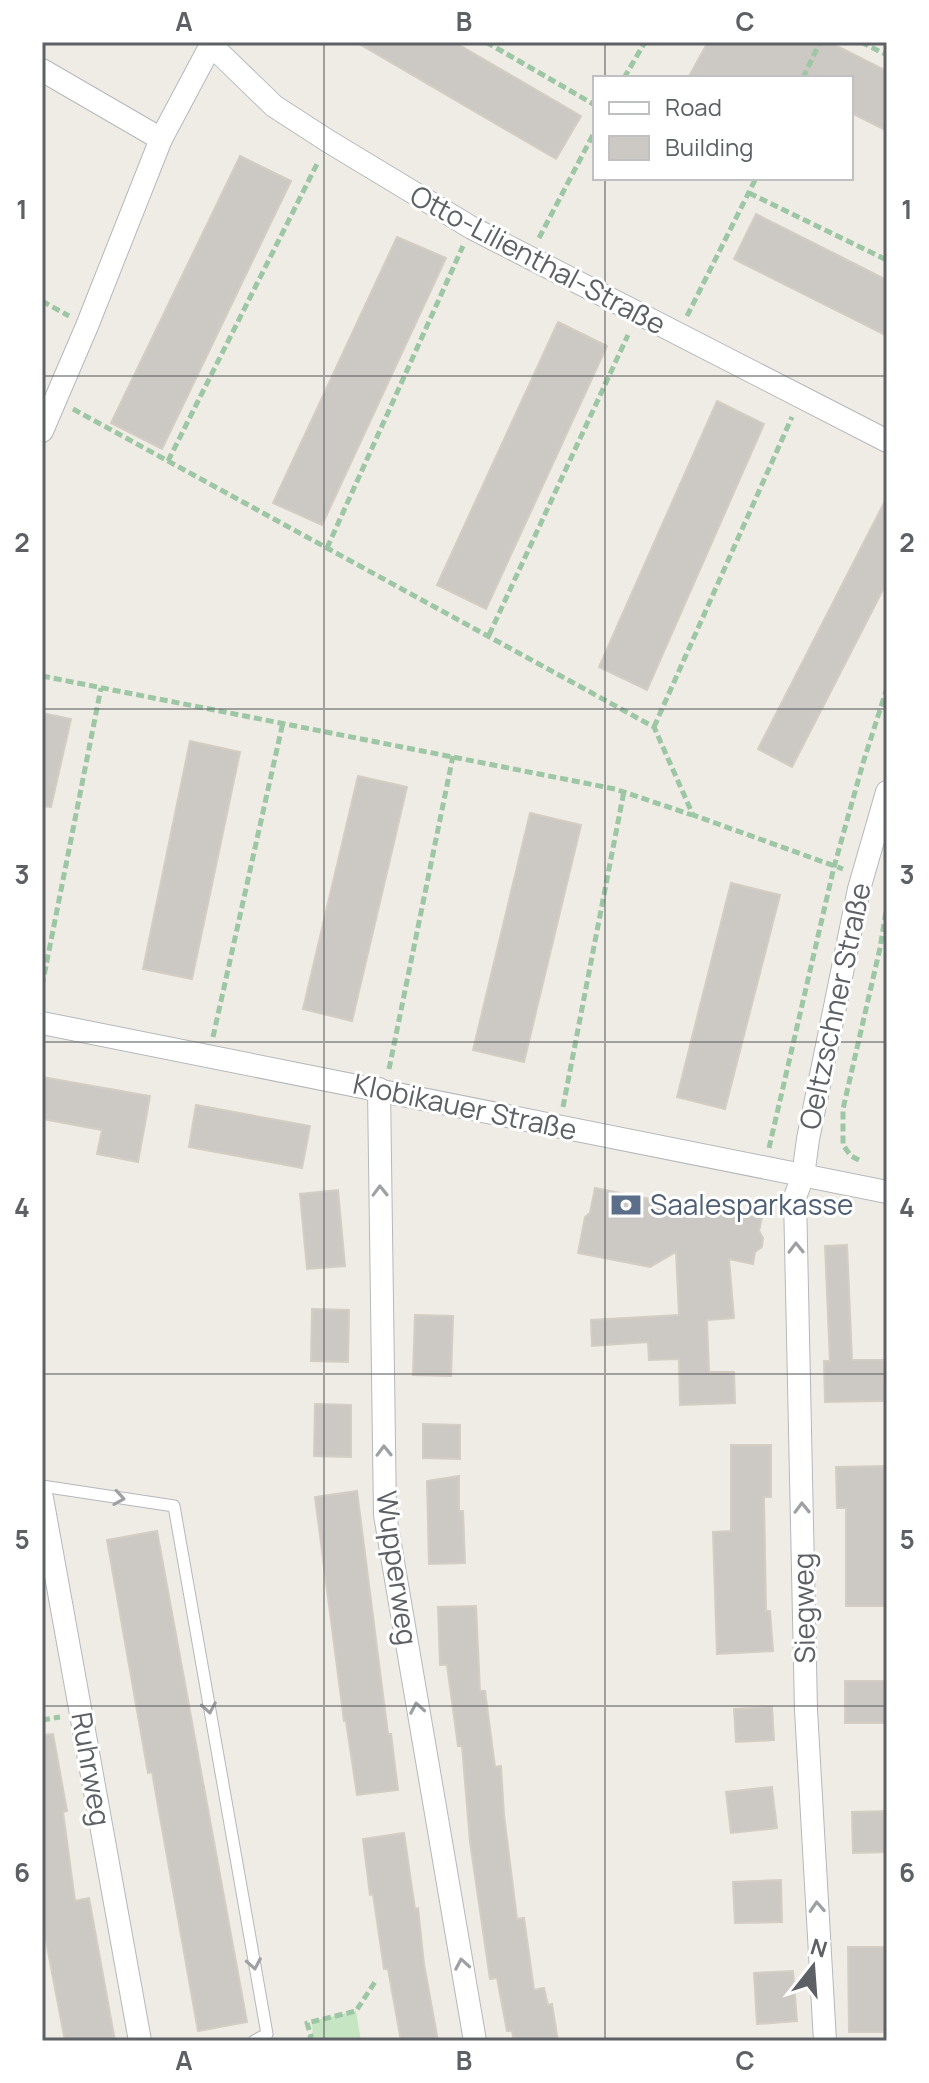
<svg xmlns="http://www.w3.org/2000/svg" width="929" height="2083" font-family="Manrope,sans-serif">
<rect width="100%" height="100%" fill="#efece5"/>
<!-- green -->
<path fill="#c6e5c2" d="M356 2011 361 2041H313L312 2021Z"/>
<!-- building -->
<g fill="#ccc9c4" stroke="#d3cdc3" stroke-width="2">
<path d="M356 42H454L581 116 556 159Z"/>
<path d="M708 42H829L887 71V131L851 113V78H688Z"/>
<path d="M240 156 291 181 162 449 111 423Z"/>
<path d="M756 214 887 280V336L734 259Z"/>
<path d="M397 237 446 258 322 525 273 503Z"/>
<path d="M558 322 607 346 486 609 437 585Z"/>
<path d="M717 401 764 424 647 690 599 667Z"/>
<path d="M887 497V582L792 767 758 749Z"/>
<path d="M42 713 71 719 51 807 42 806Z"/>
<path d="M190 741 240 752 192 979 143 969Z"/>
<path d="M358 776 407 787 352 1021 303 1009Z"/>
<path d="M530 813 581 825 524 1062 473 1050Z"/>
<path d="M731 883 780 895 725 1109 677 1097Z"/>
<path d="M42 1077 150 1096 138 1162 97 1154 102 1130 42 1119Z"/>
<path d="M196 1105 310 1126 302 1168 189 1147Z"/>
<path d="M595 1188 690 1207 691 1202 762 1217 759 1231 763 1238 762 1247 755 1252 753 1264 729 1259 734 1318 707 1320 709 1372H734L735 1403 680 1405 679 1359 649 1360 648 1342 592 1346 591 1320 679 1315 676 1252 650 1267 578 1253 585 1217 590 1213Z"/>
<path d="M338 1190 345 1266 307 1269 300 1194Z"/>
<path d="M847 1245 852 1360H883L884 1401 825 1402 824 1361H830L825 1246Z"/>
<path d="M312 1309 349 1310 348 1362 311 1361Z"/>
<path d="M415 1315 453 1316 451 1376 413 1375Z"/>
<path d="M315 1404 351 1405V1457L314 1456Z"/>
<path d="M423 1424 460 1425V1459L423 1458Z"/>
<path d="M731 1445H771V1497H764L766 1611H770L773 1651 717 1654 713 1532 731 1531Z"/>
<path d="M885 1466 887 1606H846V1508H837L836 1467Z"/>
<path d="M459 1476V1511H463L465 1563 429 1564 427 1481Z"/>
<path d="M357 1491 388 1734H391L398 1790 357 1795 346 1721H344L315 1497Z"/>
<path d="M157 1531 247 2022 198 2031 152 1772 148 1773 107 1540Z"/>
<path d="M476 1606 480 1691H485L495 1767 501 1766 504 1815 517 1919 524 1918 534 1990 544 1988 548 2005 552 2004 558 2041H514L512 2031H507L497 1978 490 1979 470 1842 462 1746H458L447 1665H440L438 1607Z"/>
<rect x="845" y="1681" width="42" height="42"/>
<path d="M772 1707 774 1740 736 1742 734 1709Z"/>
<path d="M53 1734 67 1811 63 1812 75 1901 89 1898 115 2041H65L42 1920V1735Z"/>
<path d="M772 1787 777 1828 731 1833 726 1792Z"/>
<path d="M887 1811V1852L853 1853 852 1812Z"/>
<path d="M404 1833 415 1909 418 1908 424 1964 438 2041H401L388 1969H384L373 1894 370 1895 363 1839Z"/>
<path d="M781 1880 782 1922 735 1923 733 1882Z"/>
<path d="M848 1947H887V2032H849Z"/>
<path d="M793 1971 797 2021 757 2024 754 1973Z"/>
</g>
<g fill="none" stroke-linecap="round" stroke-linejoin="round">
<!-- lane casing -->
<g stroke="#b5b8bb" stroke-width="13">
<path id="lane" d="M42 1486 174 1506 267 2034 254 2041"/>
</g>
<!-- street casing -->
<g stroke="#b5b8bb" stroke-width="24">
<g id="street">
<path d="M213 42 211 45 274 106 328 141 472 228 887 441"/>
<path d="M42 70 161 139"/>
<path d="M42 431 87 326 161 139 211 45"/>
<path d="M42 1023 887 1192"/>
<path d="M379 1089 385 1515 475 2041"/>
<path d="M42 1498 140 2041"/>
<path d="M825 2041 806 1710 795 1197 803 1176 808 1139 859 889 887 792"/>
</g>
</g>
<!-- path -->
<g stroke="#9cc6a4" stroke-width="5" stroke-dasharray="8 4" stroke-linecap="butt">
<path d="M486 42 595 105"/>
<path d="M861 42 887 55"/>
<path d="M624 78 645 42"/>
<path d="M803 78 820 42"/>
<path d="M749 193 887 260"/>
<path d="M539 238 595 131"/>
<path d="M42 301 69 316"/>
<path d="M687 316 756 178"/>
<path d="M73 409 654 727 693 815 843 869"/>
<path d="M168 461 318 162"/>
<path d="M327 548 463 246"/>
<path d="M489 635 628 335"/>
<path d="M42 676 615 789 692 815"/>
<path d="M654 727 792 417"/>
<path d="M42 986 101 688"/>
<path d="M213 1037 283 722"/>
<path d="M389 1069 453 756"/>
<path d="M563 1107 624 791"/>
<path d="M769 1148 834 867 863 763 887 688"/>
<path d="M859 1160 851 1156 843 1145V1109L880 948 887 906"/>
<path d="M42 1720 60 1717"/>
<path d="M308 2041 311 2036 307 2023 356 2011 375 1982"/>
</g>
<!-- lane -->
<use href="#lane" stroke="#fff" stroke-width="11"/>
<!-- street -->
<use href="#street" stroke="#fff" stroke-width="22"/>
</g>
<!-- one-way arrows -->
<defs><path id="oneway-chevron" d="M-2-3.5L2.5 0L-2 3.5" fill="none" stroke-width="1.6" stroke-linecap="round" stroke-linejoin="round" transform="scale(2)"/></defs>
<g stroke="#9ea0a3">
<use href="#oneway-chevron" transform="translate(380 1191) rotate(-91)"/>
<use href="#oneway-chevron" transform="translate(796 1248) rotate(-91)"/>
<use href="#oneway-chevron" transform="translate(384 1451) rotate(-91)"/>
<use href="#oneway-chevron" transform="translate(119 1498) rotate(9)"/>
<use href="#oneway-chevron" transform="translate(802 1508) rotate(-91)"/>
<use href="#oneway-chevron" transform="translate(209 1708) rotate(80)"/>
<use href="#oneway-chevron" transform="translate(417 1708) rotate(-100)"/>
<use href="#oneway-chevron" transform="translate(817 1907) rotate(-93)"/>
<use href="#oneway-chevron" transform="translate(254 1964) rotate(80)"/>
<use href="#oneway-chevron" transform="translate(462 1964) rotate(-100)"/>
</g>
<!-- grid -->
<path fill="none" stroke="#5d6165" stroke-width="2" stroke-opacity="0.55" d="M324 42V2041M605 42V78M605 178V2041M42 376H887M42 709H887M42 1042H887M42 1374H887M42 1706H887"/>
<!-- icons -->
<defs>
<g id="bank-bare" transform="scale(2.4)"><path d="M-6-4H6V4H-6ZM0-2.3a2.3 2.3 0 1 0 0 4.6a2.3 2.3 0 1 0 0-4.6Z" fill="#5c6f8a" stroke="#fff" stroke-width="2.5" paint-order="stroke"/></g>
</defs>
<g fill-rule="evenodd">
<use href="#bank-bare" x="626" y="1205"/>
</g>
<g text-anchor="middle" stroke-width="6" stroke-linejoin="round" paint-order="stroke">
<!-- street labels -->
<g font-size="28" fill="#5d6165" stroke="#fff">
<text transform="translate(538 260) rotate(28)" y="10">Otto-Lilienthal-Straße</text>
<text transform="translate(835 1006) rotate(-78)" y="10">Oeltzschner Straße</text>
<text transform="translate(465 1107) rotate(12)" y="10">Klobikauer Straße</text>
<text transform="translate(397 1568) rotate(82)" y="10">Wupperweg</text>
<text transform="translate(804 1608) rotate(-91)" y="10">Siegweg</text>
<text transform="translate(91 1769) rotate(80)" y="10">Ruhrweg</text>
</g>
<!-- service labels -->
<g font-size="28" fill="#4e5e75" stroke="#fff" text-anchor="start">
<text x="650" y="1215">Saalesparkasse</text>
</g>
</g>
<!-- border -->
<rect width="929" height="2083" fill="none" stroke="#ffffff" stroke-width="88"/>
<!-- legend -->
<rect x="593" y="76" width="260" height="104" fill="#ffffff" stroke="#bec0c1" stroke-width="2"/>
<rect x="609" y="102" width="40" height="12" fill="#ffffff" stroke="#bec0c1" stroke-width="2"/>
<text x="665" y="116" font-size="24" fill="#5d6165">Road</text>
<rect x="609" y="136" width="40" height="24" fill="#ccc9c4" stroke="#bec0c1" stroke-width="2"/>
<text x="665" y="156" font-size="24" fill="#5d6165">Building</text>
<!-- north arrow -->
<g transform="translate(813 1967) rotate(17)" stroke="#ffffff" stroke-width="6" paint-order="stroke">
<path d="M0-6L14 30L0 20L-14 30Z" fill="#5d6165"/>
<text y="-12" font-size="22" font-weight="bold" text-anchor="middle" fill="#5d6165">N</text>
</g>
<rect x="44" y="44" width="841" height="1995" fill="none" stroke="#5d6165" stroke-width="3"/>
<g font-size="26" text-anchor="middle" font-weight="bold" fill="#5d6165">
<text x="184" y="31">A</text>
<text x="464" y="31">B</text>
<text x="745" y="31">C</text>
<text x="22" y="219">1</text>
<text x="907" y="219">1</text>
<text x="22" y="552">2</text>
<text x="907" y="552">2</text>
<text x="22" y="884">3</text>
<text x="907" y="884">3</text>
<text x="22" y="1217">4</text>
<text x="907" y="1217">4</text>
<text x="22" y="1549">5</text>
<text x="907" y="1549">5</text>
<text x="22" y="1882">6</text>
<text x="907" y="1882">6</text>
<text x="184" y="2070">A</text>
<text x="464" y="2070">B</text>
<text x="745" y="2070">C</text>
</g>
</svg>
